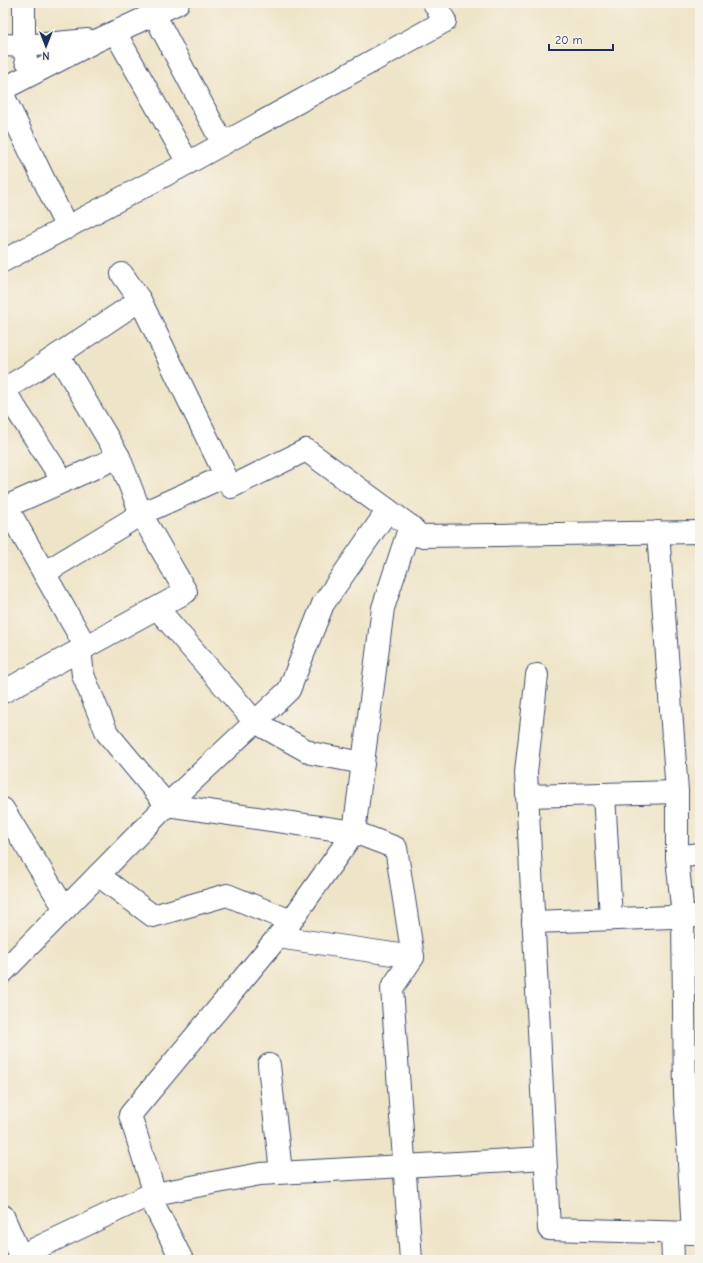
<svg xmlns="http://www.w3.org/2000/svg" width="703" height="1263" font-family="'Comic Neue',sans-serif">
<rect width="100%" height="100%" fill="#f7f3e8"/>
<filter id="ink" filterUnits="userSpaceOnUse"><feTurbulence type="fractalNoise" baseFrequency=".025" numOctaves="2"/><feDisplacementMap in="SourceGraphic" scale="8" xChannelSelector="R" yChannelSelector="G"/><feConvolveMatrix kernelMatrix="1 2 1 2 8 2 1 2 1" color-interpolation-filters="sRGB"/></filter>
<filter id="wash" filterUnits="userSpaceOnUse"><feTurbulence type="fractalNoise" baseFrequency=".012" numOctaves="4" result="noise"/><feDisplacementMap in="SourceGraphic" scale="16" xChannelSelector="R" yChannelSelector="G"/><feGaussianBlur stdDeviation="0.9" result="paint"/><feColorMatrix in="noise" values="0 0 0 0 0 0 0 0 0 0 0 0 0 0 0 0 0 1.4 0 .05"/><feComposite in="paint" operator="in"/></filter>
<g filter="url(#wash)">
<rect width="100%" height="100%" fill="#eee4c7"/>
</g>
<g filter="url(#ink)">
<g fill="none" stroke-linecap="round" stroke-linejoin="round">
<!-- street casing -->
<g stroke="#3b4a6e" stroke-width="24">
<g id="street">
<path d="M24 3V46L26 60"/>
<path d="M154 14 223 144"/>
<path d="M115 32 188 163"/>
<path d="M3 45 24 46 88 40"/>
<path d="M3 89 98 40 178 3"/>
<path d="M3 95 67 228"/>
<path d="M3 261 188 163 445 21 434 3"/>
<path d="M122 274 140 300 231 487 306 450 388 510 410 526 420 536 700 532"/>
<path d="M3 389 63 481"/>
<path d="M3 390 34 371 140 300"/>
<path d="M6 506 86 647"/>
<path d="M3 508 119 457"/>
<path d="M658 532 677 792V857L683 917 685 1093 693 1233"/>
<path d="M44 573 141 514 225 476"/>
<path d="M157 608 255 722 311 753 363 763"/>
<path d="M80 650 83 675 107 733 167 805 289 690 323 604 388 510"/>
<path d="M537 675 526 772 549 1229 693 1233 700 1232"/>
<path d="M3 692 186 592 141 514 119 457 58 355"/>
<path d="M604 794 611 919"/>
<path d="M527 796 677 792"/>
<path d="M3 809 65 909"/>
<path d="M677 857 700 854"/>
<path d="M98 875 153 916 227 895 291 921"/>
<path d="M533 922 700 916"/>
<path d="M278 937 413 957"/>
<path d="M3 972 167 805 354 832 396 848 413 957 392 988 411 1260"/>
<path d="M269 1065 281 1172"/>
<path d="M155 1194 130 1115 291 921 354 832 383 608 410 526"/>
<path d="M149 1195 182 1260"/>
<path d="M3 1216 22 1260"/>
<path d="M672 1233 673 1260"/>
<path d="M20 1256 149 1195 260 1174 545 1158"/>
</g>
</g>
<!-- street -->
<use href="#street" stroke="#fff" stroke-width="22"/>
</g>
</g>
<!-- margin -->
<rect width="703" height="1263" fill="none" stroke="#f7f3e8" stroke-width="16"/>
<!-- north arrow -->
<g transform="translate(46 46) rotate(180)" stroke="#f7f3e8" stroke-width="3" paint-order="stroke">
<path d="M0-3L7 15L0 10L-7 15Z" fill="#1b2f5e"/>
<text y="-6" font-size="11" font-weight="bold" text-anchor="middle" fill="#1b2f5e">N</text>
</g>
<!-- scale -->
<path d="M549 44v6h64v-6" fill="none" stroke="#1b2f5e" stroke-width="2"/>
<text x="555" y="44" font-size="12" fill="#1b2f5e" stroke="#f7f3e8" stroke-width="3" paint-order="stroke">20 m</text>
</svg>
